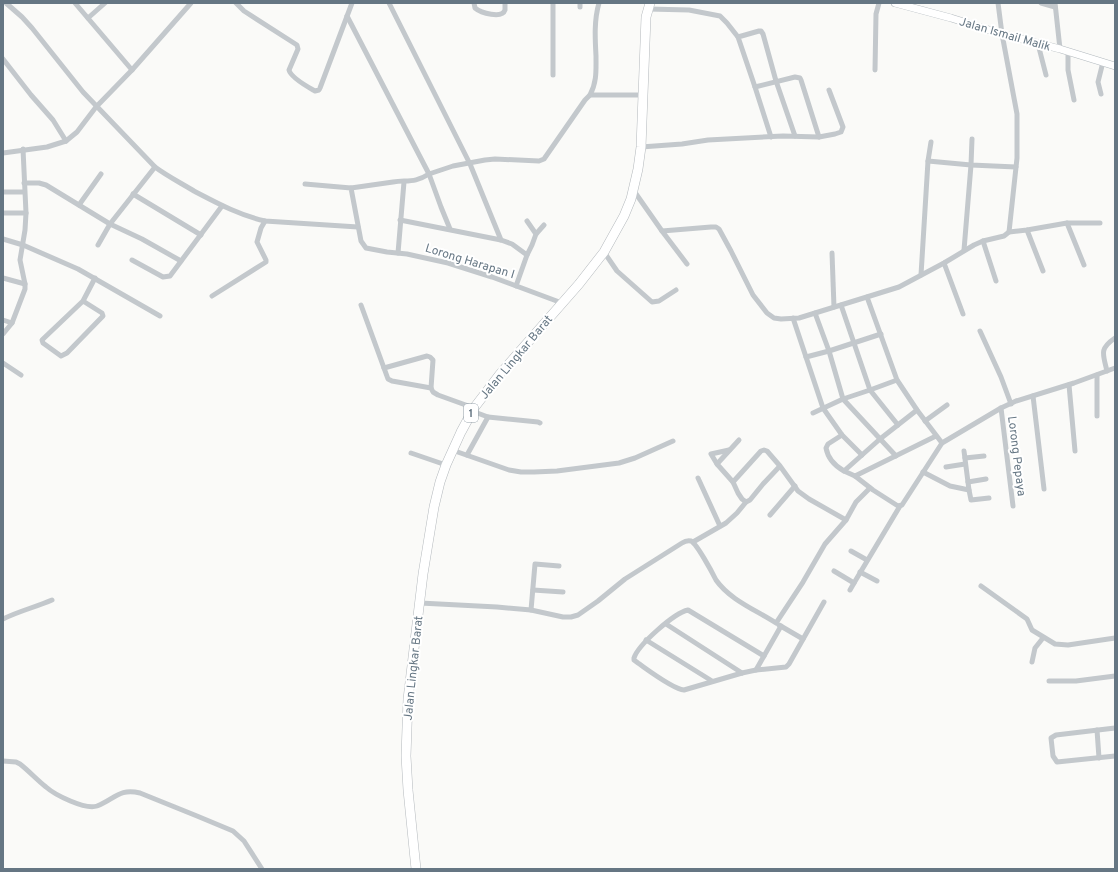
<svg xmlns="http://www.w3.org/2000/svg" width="1118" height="872" font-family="Overpass,sans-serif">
<rect width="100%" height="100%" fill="#fafaf8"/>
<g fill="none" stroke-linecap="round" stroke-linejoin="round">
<!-- secondary casing -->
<g stroke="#b3babf" stroke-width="8">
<path id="secondary" d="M895 3 951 18 1002 34 1060 49 1115 66"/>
</g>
<!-- highway casing -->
<g stroke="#b4b9bd" stroke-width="10">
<path id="highway" d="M416 869 408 790 406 756 408 699 423 574 434 507 440 482 446 465 461 432 474 408 500 374 579 284 604 252 624 216 631 199 638 169 641 147 646 17 650 3"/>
</g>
<!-- street -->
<g stroke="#c3c8cc" stroke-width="5">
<path d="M6 3 22 17 32 28 83 92 155 167C167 176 181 183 194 191 217 203 239 215 265 221L358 227"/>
<path d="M75 3 132 70"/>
<path d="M236 3 244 11 297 45 298 49 289 70C291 78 308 87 315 91L319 90 320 88 352 3"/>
<path d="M389 3 470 164 501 240"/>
<path d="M474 3 475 8C481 13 502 19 505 10 505 9 505 4 505 3"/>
<path d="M553 3V75"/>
<path d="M580 3V7"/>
<path d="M998 3 1002 34 1017 114V158L1009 232"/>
<path d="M1041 3 1055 7"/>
<path d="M1055 3 1060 49"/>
<path d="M648 9 689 10 720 16 727 23 738 37"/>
<path d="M347 16 429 174 453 166 485 160 495 159 539 161 544 159 585 100 590 95H643"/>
<path d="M88 18 105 3"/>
<path d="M1038 44 1046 75"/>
<path d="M1068 52V70L1074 100"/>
<path d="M3 59 31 95 53 120 66 141"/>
<path d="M875 70 876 14 879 3"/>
<path d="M755 87 795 77 800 78 801 80 819 137"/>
<path d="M1101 94 1098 82 1103 62"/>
<path d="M590 95C597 82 596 70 596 56 595 38 594 20 599 3"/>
<path d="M771 137 755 87 738 37 759 31H761L763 34 776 81 795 136"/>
<path d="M641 147 682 144 708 140 783 136 819 137 835 134 841 132 843 127 829 90"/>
<path d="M3 153 47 147 66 141 77 132 96 107 132 70 191 3"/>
<path d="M928 161 931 142"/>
<path d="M24 183H39L46 185 110 224 142 239 181 261"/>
<path d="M305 184 351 188 361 241 366 248 387 252 407 254 448 263 492 277 562 303"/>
<path d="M351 188C365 186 379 184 393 182 408 180 415 183 429 174L441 207 450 229"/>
<path d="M634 191 662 231 711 227H716L719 229 731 251 753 295 767 313 774 318 781 319 799 318 899 287 944 263 974 245 983 241 1004 236 1009 232 1027 230 1067 223H1100"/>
<path d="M3 192H24"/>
<path d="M133 194 201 235"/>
<path d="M79 205 101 174"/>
<path d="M3 213H26"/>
<path d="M400 220 501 240 512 244 527 255"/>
<path d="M527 221 536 234"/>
<path d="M1067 223 1084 265"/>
<path d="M1027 230 1043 271"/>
<path d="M662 231 687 264"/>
<path d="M3 239 23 245 78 269 160 316"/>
<path d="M983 241 996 281"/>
<path d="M98 245 110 224 155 167"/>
<path d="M964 250 971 165 972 139"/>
<path d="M604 252 617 271 652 302 659 301 676 290"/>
<path d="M398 253 404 182"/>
<path d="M832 253 834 307"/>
<path d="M132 260 163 277 170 276 222 206"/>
<path d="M944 263 963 314"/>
<path d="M921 275 928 161 971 165 1016 167"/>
<path d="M3 278 25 284"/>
<path d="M516 286 527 255 532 245 536 234 544 225"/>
<path d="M212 296 266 262V260L257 242 261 228 265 221"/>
<path d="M867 297 897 380 917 410 942 443"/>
<path d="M83 301 102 313 103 316 67 353 61 356 43 343 42 340 83 301 95 278"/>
<path d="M361 305 388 379 392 381 431 388 433 392 438 395 474 408"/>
<path d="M841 305 870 390 898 425"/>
<path d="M815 313 829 351 843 399 896 456"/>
<path d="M793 318 823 408 842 435 862 455"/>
<path d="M3 320 12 323"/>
<path d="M980 331 1001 377 1011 404"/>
<path d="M3 334 12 323 25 289V284L20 260 25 230 26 213 23 149"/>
<path d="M806 357 829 351 881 334"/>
<path d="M3 363 21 375"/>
<path d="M384 368 427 356 430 357 433 360 431 388"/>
<path d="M1107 371C1103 354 1099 349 1115 338"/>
<path d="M1097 375V416"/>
<path d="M1069 385 1075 451"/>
<path d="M1033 396 1044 489"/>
<path d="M1001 408 1013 506"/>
<path d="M917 410 880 439 844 471 855 476 873 490 898 506 902 505 942 443 1001 408 1016 401 1074 383 1115 368"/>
<path d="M813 413 843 399 870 390 897 380"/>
<path d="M488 417 538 422 540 423"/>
<path d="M925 421 947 405"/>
<path d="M842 435 828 444 826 448C828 459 835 466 844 471"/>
<path d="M452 450 509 470 521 472H534L557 471 619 463 635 458 673 441"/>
<path d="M411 453 446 465"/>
<path d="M467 455 488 417 472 411"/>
<path d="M965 458 984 456"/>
<path d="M717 464 711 454 729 450"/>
<path d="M780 466 763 484 750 500 746 502 742 499 738 493 733 482 761 451 764 450 767 451 780 466 798 491 809 499 846 520"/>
<path d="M946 467 965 464"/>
<path d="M923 472 950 486 969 490 964 451"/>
<path d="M855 476 936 436"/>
<path d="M698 478 720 526"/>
<path d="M733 482 717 464 739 440"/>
<path d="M968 482 986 479"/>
<path d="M969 490 971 500 989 498"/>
<path d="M770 515 795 486"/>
<path d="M693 542 726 523 737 513 746 502"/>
<path d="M851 551 867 560"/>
<path d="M834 571 854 583 900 506"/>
<path d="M860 572 877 581"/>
<path d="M981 586 1027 619 1032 630 1055 644 1068 645 1115 638"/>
<path d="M533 590 563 592"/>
<path d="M850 590 854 583"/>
<path d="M420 603 497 607 531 610 563 617H571L578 615 598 601 625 579 682 543C685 541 687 540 691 541 697 544 712 572 716 580 730 600 756 610 776 623L803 582 825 544 846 520 856 502 870 488"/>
<path d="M531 610 535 564 559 566"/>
<path d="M3 619C19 611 36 607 52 600"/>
<path d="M666 624 742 673"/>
<path d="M779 625 803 639"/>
<path d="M646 640 712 681"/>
<path d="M764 656 688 610C674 613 638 645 634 658V660L638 663C648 670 673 689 684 690L742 673 756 670 786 667 789 664 824 602"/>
<path d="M1032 662 1035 648 1043 638"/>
<path d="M756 670 781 626"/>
<path d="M1049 681H1076L1115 676"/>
<path d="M1115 728 1056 735 1051 738 1053 756 1057 762 1115 756"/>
<path d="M1097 730 1099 758"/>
<path d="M3 761 16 762 20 764C29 771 37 780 46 787 55 795 85 810 97 806 115 799 119 788 140 793L197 816 233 831 244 841 262 869"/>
</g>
<!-- secondary -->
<use href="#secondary" stroke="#fff" stroke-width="7"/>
<!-- highway -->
<use href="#highway" stroke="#fff" stroke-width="9"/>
</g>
<g text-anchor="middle" stroke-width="4" stroke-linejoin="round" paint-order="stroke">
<!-- shield labels -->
<rect fill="#fff" stroke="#939fa8" stroke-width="1" x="464" y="404" width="14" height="18" rx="3"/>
<g font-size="11" font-weight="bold" fill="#657683">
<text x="471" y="417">1</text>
</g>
<!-- street labels -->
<g font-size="12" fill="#657683" stroke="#fff">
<text transform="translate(1005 34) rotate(16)" y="4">Jalan Ismail Malik</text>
<text transform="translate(470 261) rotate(17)" y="4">Lorong Harapan I</text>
<text transform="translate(516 357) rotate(-50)" y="4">Jalan Lingkar Barat</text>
<text transform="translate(1017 456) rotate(83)" y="4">Lorong Pepaya</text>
<text transform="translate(413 668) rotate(-84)" y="4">Jalan Lingkar Barat</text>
</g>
</g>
<!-- border -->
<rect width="1118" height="872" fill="none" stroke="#657683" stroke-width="8"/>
</svg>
